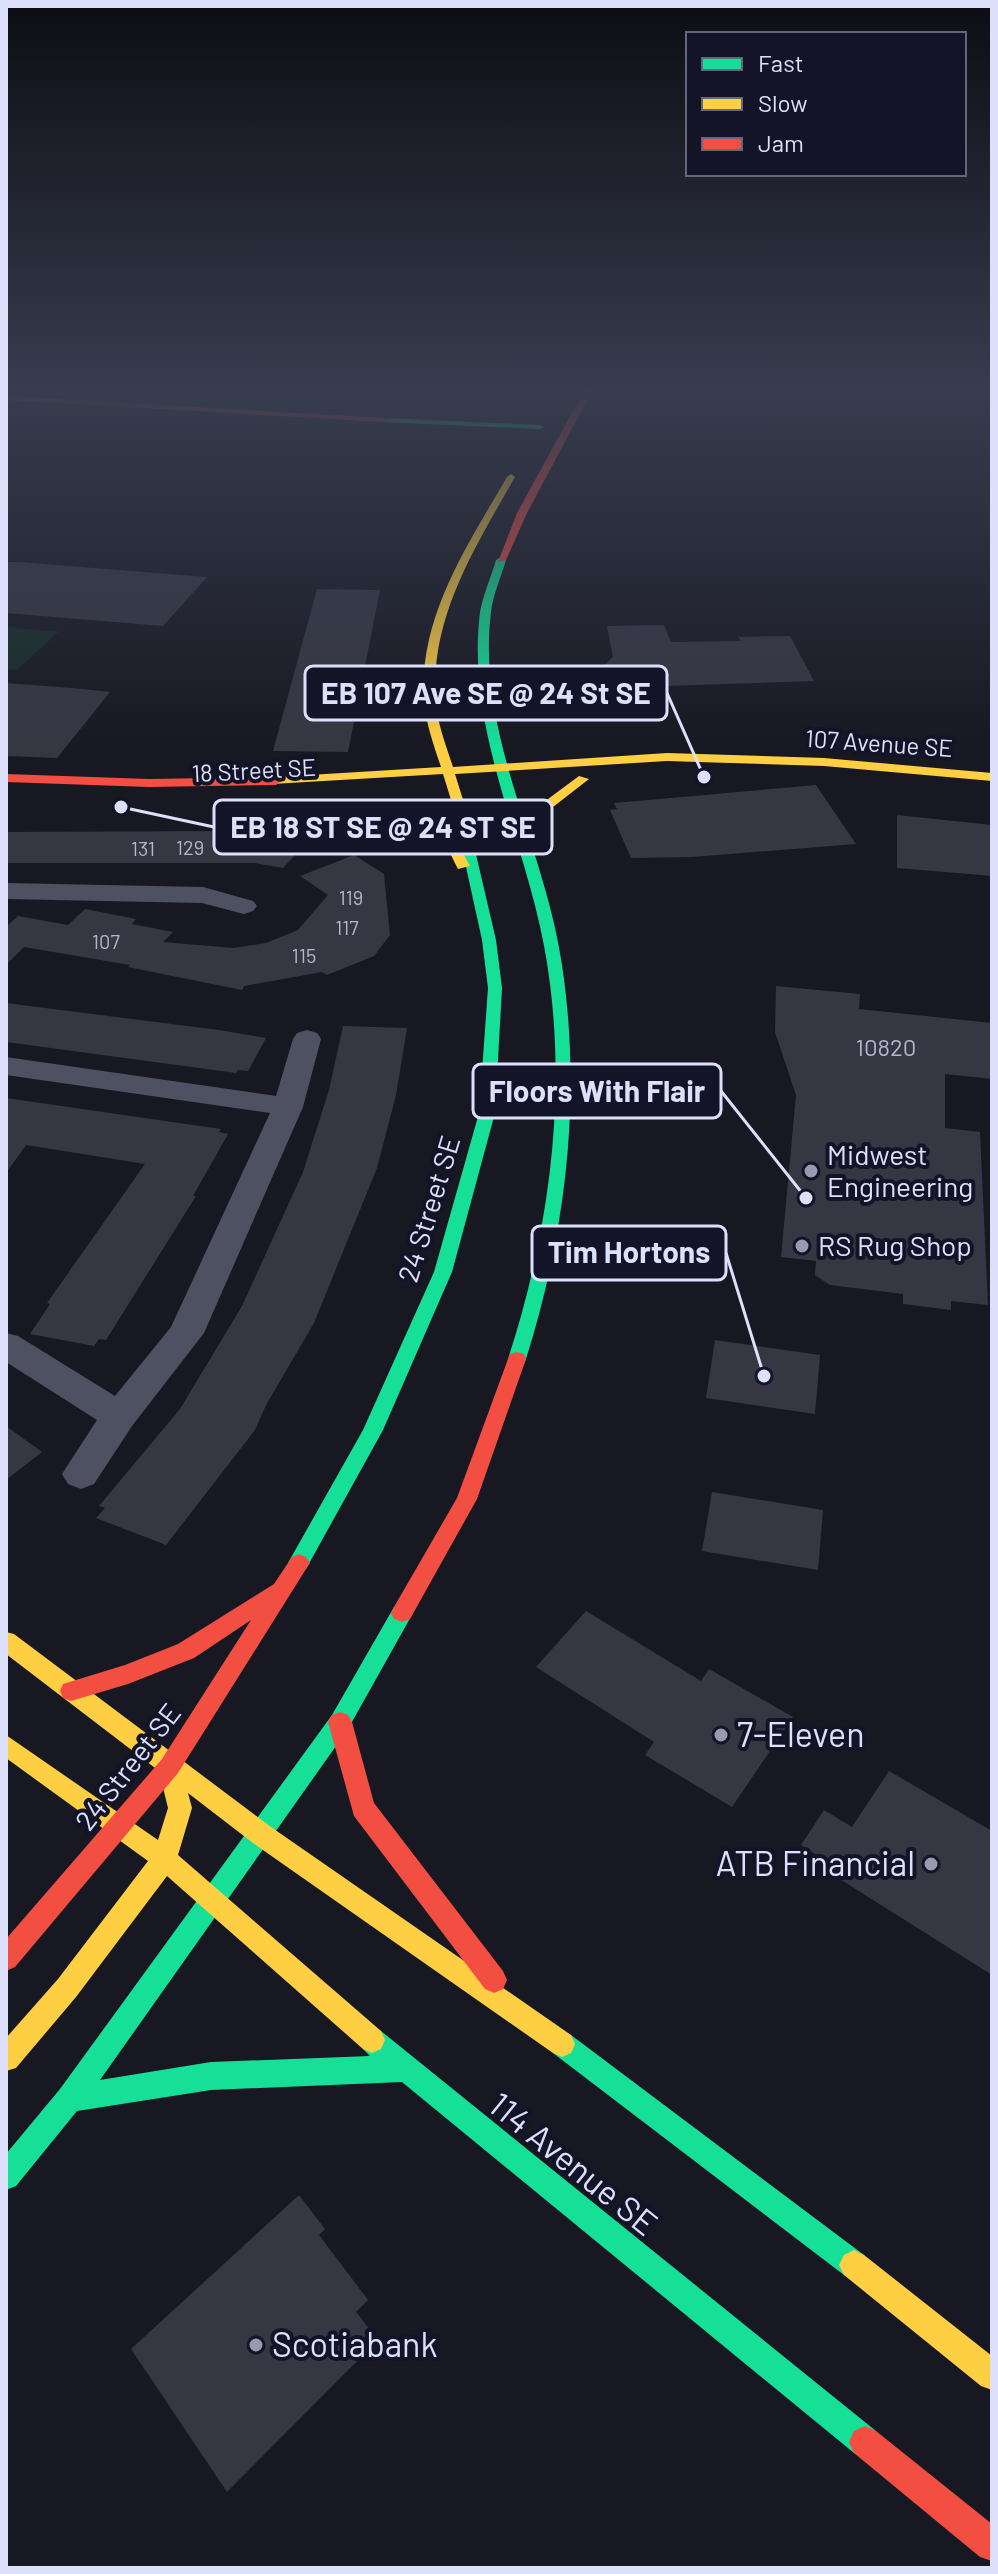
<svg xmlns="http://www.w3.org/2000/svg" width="998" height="2574" font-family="Barlow,sans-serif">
<rect width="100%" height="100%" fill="#181822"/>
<!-- green -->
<path fill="#172d29" d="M6 627 58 632 17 670 6 669Z"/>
<!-- building -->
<g fill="#363743">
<path d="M6 562H19L207 577 163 626 6 613Z"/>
<path d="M317 589 380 590 348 752 273 751Z"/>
<path d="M664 625 671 642 741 641 738 637 790 636 814 681 664 686 666 696H636L626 694 623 682 595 674 613 657 607 626Z"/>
<path d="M6 683 72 688 110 692 57 758 6 756Z"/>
<path d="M816 785 856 844 692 857 631 858 610 810 617 809 614 803Z"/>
<path d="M897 815 992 825V876L897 868Z"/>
<path d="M226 826H277L302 830 298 835 312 837 283 868 254 863H6V832L225 831Z"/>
<path d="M354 855 384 874 390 935 374 956 327 975 322 972 244 986 242 990 128 967 130 965 24 947 6 965V927L18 916 68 925 85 909 136 919 132 924 173 932 163 942 233 948 266 943 298 930 328 895 300 876Z"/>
<path d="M776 986 860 994 859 1009 992 1023V1079L945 1074V1128L980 1132 988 1305 951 1301V1310L903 1304V1294L830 1285 815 1275 816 1261 781 1257 796 1095 775 1032Z"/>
<path d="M6 1003 219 1030 266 1038 248 1071 238 1070 236 1073 36 1046 6 1042Z"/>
<path d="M343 1026 407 1028 396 1095 377 1168 314 1323 266 1405 255 1430 166 1545 96 1518 105 1508 99 1506 180 1409 242 1306 303 1172 329 1090Z"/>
<path d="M6 1098 221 1129 219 1132 228 1134 193 1196H196L106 1340 99 1339 94 1346 30 1334 50 1304 47 1303 145 1164 26 1145 6 1173Z"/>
<path d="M715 1340 820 1355 815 1414 706 1398Z"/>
<path d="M6 1426 42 1452 6 1480Z"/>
<path d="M712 1492 823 1510 818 1570 702 1551Z"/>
<path d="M586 1611 701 1681 709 1669 793 1717 732 1807 645 1755 654 1742 536 1667Z"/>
<path d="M889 1771 992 1831V1975L827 1871 831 1864 801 1845 824 1810 852 1827Z"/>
<path d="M299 2195 325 2229 319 2235 368 2300 356 2312 378 2340 227 2492 131 2349Z"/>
</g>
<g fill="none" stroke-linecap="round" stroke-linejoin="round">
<!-- street -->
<g fill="#4e5162" fill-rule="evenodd">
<path d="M6 883 203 887 253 901 257 906 253 911 244 914 202 903 6 899Z"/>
<path d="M307 1030 317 1033 321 1039 303 1107 204 1333 132 1426 94 1484 81 1489 68 1484 62 1474 97 1420 6 1362V1333L18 1336 115 1396 171 1327 270 1113 6 1075V1057L276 1096 293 1039 297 1033Z"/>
</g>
<!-- fast -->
<g fill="#16e098" fill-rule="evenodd">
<path d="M384 418 540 425 544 427 540 429 381 422Z"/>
<path d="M501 557 506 560C501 577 493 595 491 612 476 735 545 846 562 965 582 1098 566 1232 526 1359L524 1364H510L508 1359C549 1233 568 1095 547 963 529 845 465 734 480 612 483 595 491 577 496 560Z"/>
<path d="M458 799 464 803 496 940 502 988 495 1113 452 1272 383 1430 306 1569 299 1572 292 1569 288 1563 363 1430 434 1272 479 1113 488 988 482 940 452 803Z"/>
<path d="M402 1604 410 1607 413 1613 348 1729 100 2080 211 2062 370 2056 363 2049 359 2040 363 2031 372 2027 381 2031 876 2431 881 2442 876 2453 865 2458 854 2453 402 2082 211 2090 77 2111 16 2186 6 2190V2154L60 2089 332 1715 394 1607Z"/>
<path d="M562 2031 571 2035 864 2255 869 2265 864 2275 854 2280 844 2275 553 2053 549 2044 553 2035Z"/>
</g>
<!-- slow -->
<g fill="#ffcf43" fill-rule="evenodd">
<path d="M511 474 515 477C476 546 429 618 436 701 437 723 446 745 453 767L667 753 824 758 992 773V781L824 766 667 761 455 774 464 803 458 807 452 803 443 774 272 784 270 781 276 777 441 767C434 746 426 724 424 701 418 618 467 546 507 477Z"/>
<path d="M579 776 589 779 553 807 529 845H519L518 842 544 802Z"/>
<path d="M366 799C424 801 444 814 470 866L458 869C451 856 446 841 436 830 409 798 358 807 321 808L315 804 321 800Z"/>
<path d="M6 1632 14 1634 271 1827 571 2035 575 2044 571 2053 562 2057 553 2053 253 1843 188 1793 192 1808 178 1855 381 2031 385 2040 381 2049 372 2053 363 2049 167 1876 76 1997 16 2068 6 2071V2038L58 1979 148 1861 6 1758V1735L158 1840 168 1808 159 1771 6 1654Z"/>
<path d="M854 2250 864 2255 992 2356V2390L981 2386 844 2275 839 2265 844 2255Z"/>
</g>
<!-- jam -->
<g fill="#f24e42" fill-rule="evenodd">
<path d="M585 389H593L527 513 506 560 498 562 517 513Z"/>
<path d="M6 396 384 418 388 420 384 422 6 400Z"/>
<path d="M6 774 149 779 276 777 282 781 276 785 149 787 6 782Z"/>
<path d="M517 1352 524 1354 526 1359 477 1499 410 1619 402 1622 394 1619 391 1613 394 1607 457 1498 508 1359 510 1354Z"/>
<path d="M299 1554 306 1557 310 1563 306 1569 178 1773 15 1967 6 1971V1939L162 1759 251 1620 194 1658 128 1684 71 1701 63 1698 60 1691 63 1684 125 1665 178 1644 274 1584 292 1557Z"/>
<path d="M340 1712 348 1715 352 1722 374 1803 503 1971 507 1980 503 1989 494 1993 485 1989 354 1816 328 1722 332 1715Z"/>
<path d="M865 2426 876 2431 992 2524V2561L980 2557 854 2453 849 2442 854 2431Z"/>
</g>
</g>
<!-- sky -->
<linearGradient id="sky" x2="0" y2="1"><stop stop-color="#0d0d13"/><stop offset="0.52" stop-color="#373d4f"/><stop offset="1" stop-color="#373d4f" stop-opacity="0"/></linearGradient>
<rect width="998" height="749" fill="url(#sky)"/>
<!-- markers -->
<g fill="#989aaf" stroke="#131427" stroke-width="3">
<circle cx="811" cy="1171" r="8"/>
<circle cx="802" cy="1246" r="8"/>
<circle cx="721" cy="1735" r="8"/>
<circle cx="931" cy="1864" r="8"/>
<circle cx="256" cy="2345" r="8"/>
</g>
<g text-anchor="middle" stroke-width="8" stroke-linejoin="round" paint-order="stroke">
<!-- far-number labels -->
<g font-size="20" fill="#b3b6cd">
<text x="190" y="855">129</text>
<text x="143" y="856">131</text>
<text x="351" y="905">119</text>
<text x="347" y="935">117</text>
<text x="106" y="949">107</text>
<text x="304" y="963">115</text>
</g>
<!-- far-street labels -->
<g font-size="24" fill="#dde0fb" stroke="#131427">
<text transform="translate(879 744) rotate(4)" y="8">107 Avenue SE</text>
<text transform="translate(254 771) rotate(-3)" y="8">18 Street SE</text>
</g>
<!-- number labels -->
<g font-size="24" fill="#b3b6cd">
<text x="886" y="1056">10820</text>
</g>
<!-- poi labels -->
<g font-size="28" fill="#dde0fb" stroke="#131427" text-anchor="start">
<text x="827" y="1165">Midwest<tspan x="827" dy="32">Engineering</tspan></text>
<text x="818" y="1256">RS Rug Shop</text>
</g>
<!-- street labels -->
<g font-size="28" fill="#dde0fb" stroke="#131427">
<text transform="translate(429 1209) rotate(-73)" y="10">24 Street SE</text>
<text transform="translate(128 1767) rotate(-52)" y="10">24 Street SE</text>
</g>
<!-- near-poi labels -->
<g font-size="34" fill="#dde0fb" stroke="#131427" text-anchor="start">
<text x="737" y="1747">7-Eleven</text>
<text x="915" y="1876" text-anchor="end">ATB Financial</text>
<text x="272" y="2357">Scotiabank</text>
</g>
<!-- near-street labels -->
<g font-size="34" fill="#dde0fb" stroke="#131427">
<text transform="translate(573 2164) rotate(39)" y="12">114 Avenue SE</text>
</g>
</g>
<!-- callouts -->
<path fill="none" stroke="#dde0fb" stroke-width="3" d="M704 777L667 693M121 807L214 827M806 1198L721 1091M764 1376L726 1253"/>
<g fill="#dde0fb" stroke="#131427" stroke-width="3">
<circle cx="704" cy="777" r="8"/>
<circle cx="121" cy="807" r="8"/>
<circle cx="806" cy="1198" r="8"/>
<circle cx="764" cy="1376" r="8"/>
</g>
<g fill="#131427" stroke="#dde0fb" stroke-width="3">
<rect x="305" y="666" width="362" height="54" rx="8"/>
<rect x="214" y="800" width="338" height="54" rx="8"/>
<rect x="473" y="1064" width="248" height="54" rx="8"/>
<rect x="532" y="1226" width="194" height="54" rx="8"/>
</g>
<g font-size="30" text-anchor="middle" font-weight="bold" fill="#dde0fb">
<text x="486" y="704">EB 107 Ave SE @ 24 St SE</text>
<text x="383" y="838">EB 18 ST SE @ 24 ST SE</text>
<text x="597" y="1102">Floors With Flair</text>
<text x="629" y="1263">Tim Hortons</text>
</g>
<!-- border -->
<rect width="998" height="2574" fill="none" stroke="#dde0fb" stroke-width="16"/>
<!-- legend -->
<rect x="686" y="32" width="280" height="144" fill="#131427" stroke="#64667c" stroke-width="2"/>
<rect x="702" y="58" width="40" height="12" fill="#16e098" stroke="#64667c" stroke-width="2"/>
<text x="758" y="72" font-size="24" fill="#dde0fb">Fast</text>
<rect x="702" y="98" width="40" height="12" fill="#ffcf43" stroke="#64667c" stroke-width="2"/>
<text x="758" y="112" font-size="24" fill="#dde0fb">Slow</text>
<rect x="702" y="138" width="40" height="12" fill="#f24e42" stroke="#64667c" stroke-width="2"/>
<text x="758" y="152" font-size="24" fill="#dde0fb">Jam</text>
</svg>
